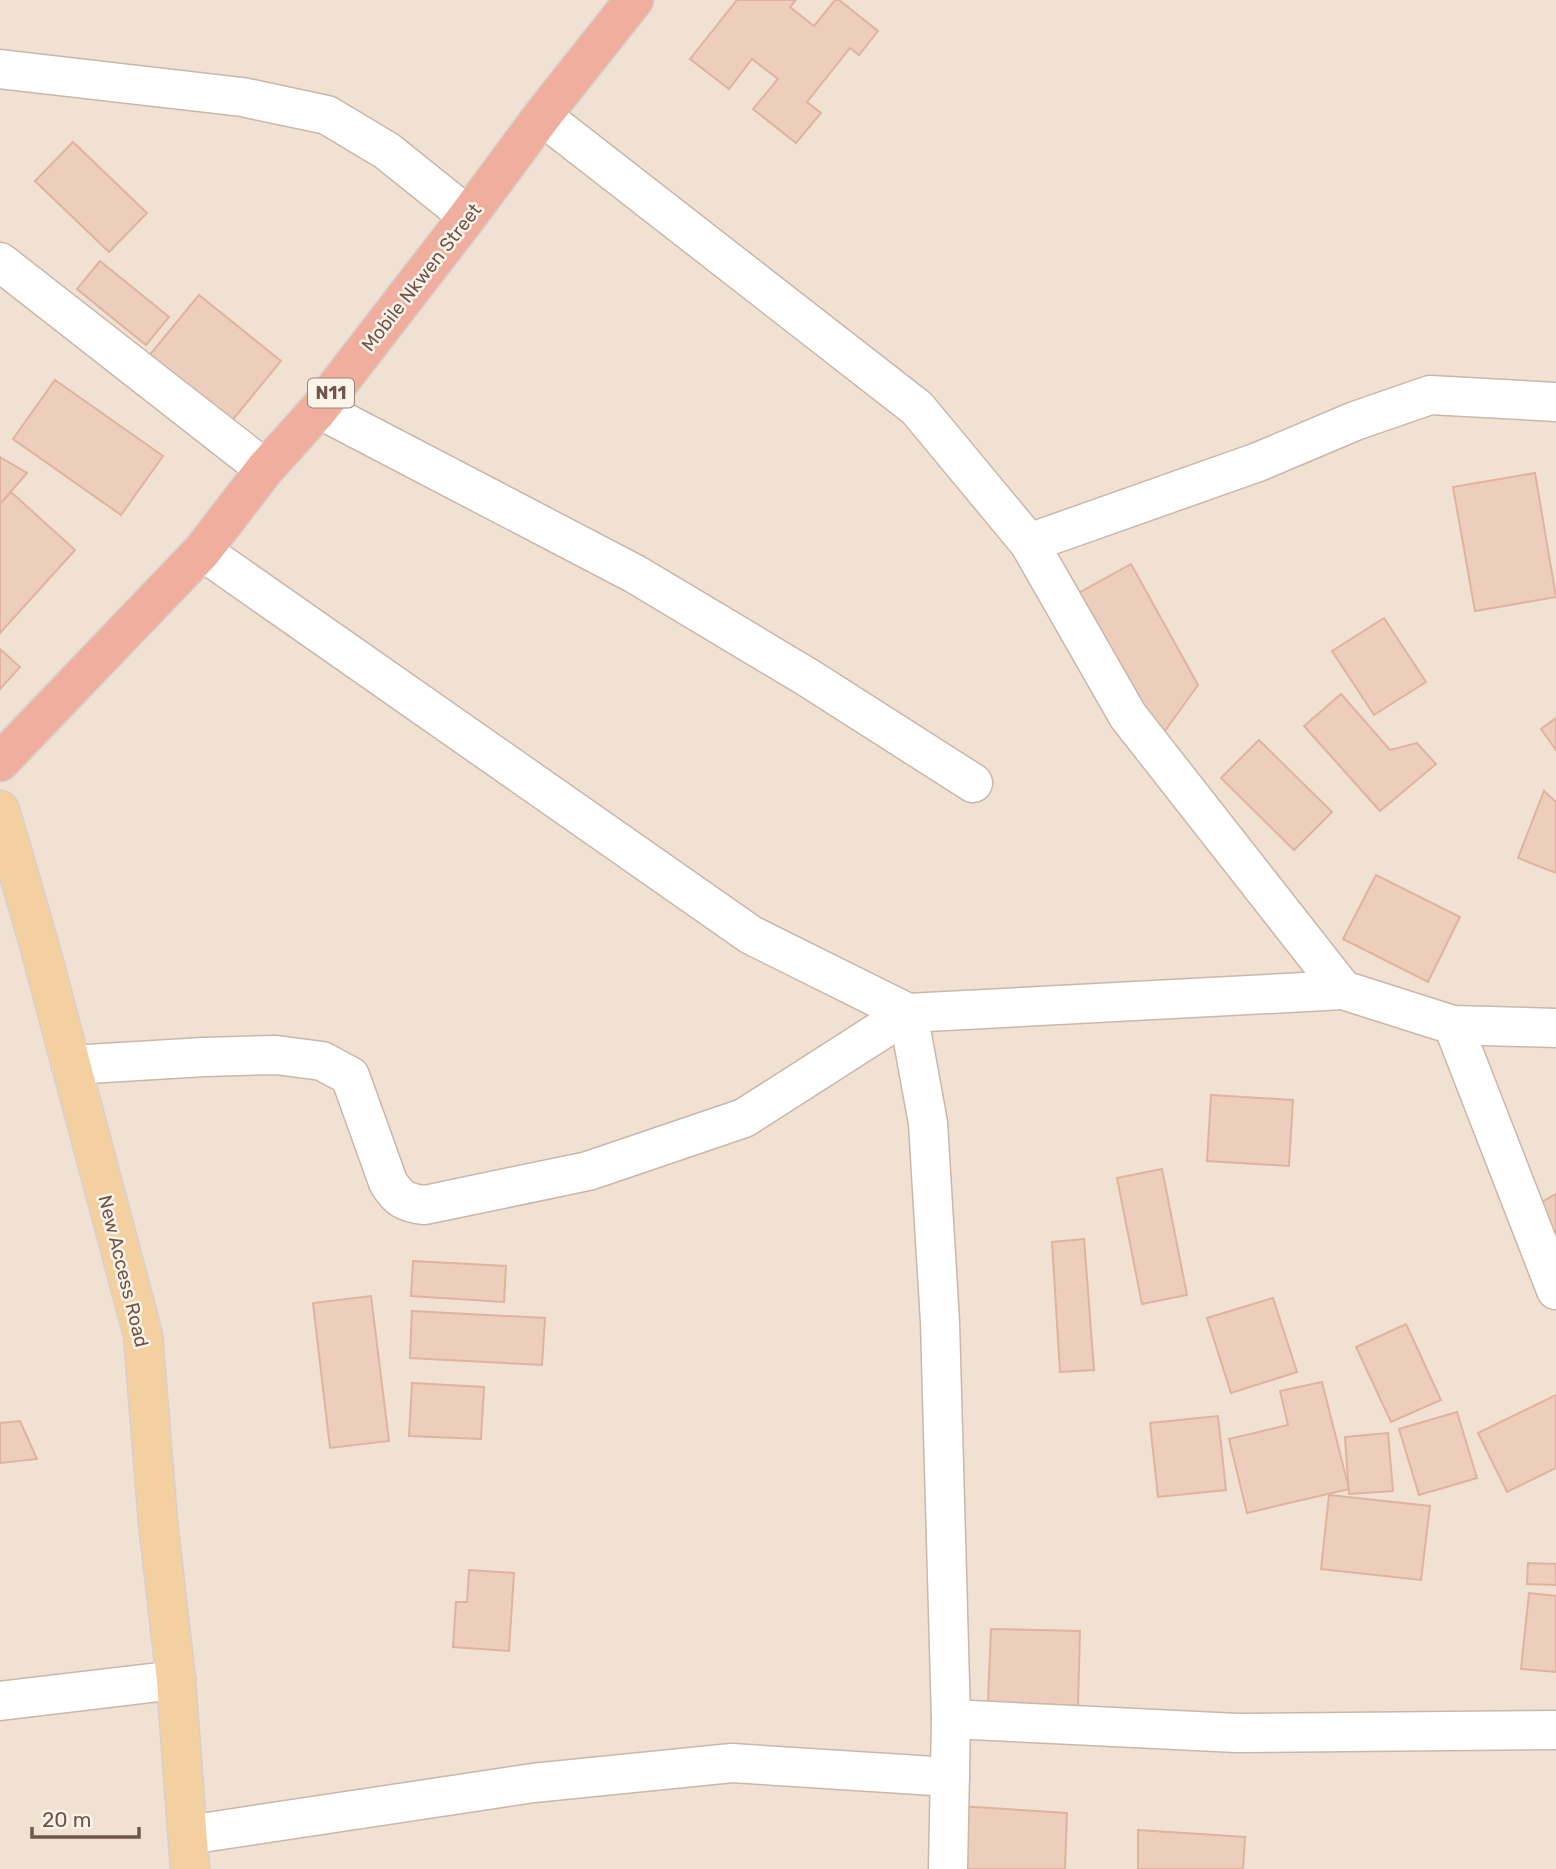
<svg xmlns="http://www.w3.org/2000/svg" width="1556" height="1869" font-family="Rubik,sans-serif">
<rect width="100%" height="100%" fill="#faf0e3"/>
<!-- residential -->
<rect fill="#f1e1d2" x="0" y="0" width="1556" height="1869"/>
<!-- building -->
<g fill="#edcebd" stroke="#dfb39f" stroke-width="2">
<path d="M737 0H796L790 7 814 26 835 0H839L878 31 859 55 850 48 807 102 821 113 796 143 753 109 778 79 752 59 729 89 690 59Z"/>
<path d="M73 142 147 213 109 252 35 181Z"/>
<path d="M100 261 169 317 146 345 77 289Z"/>
<path d="M199 295 281 361 225 429 143 363Z"/>
<path d="M55 380 163 456 121 515 13 439Z"/>
<path d="M0 457 27 473 0 504Z"/>
<path d="M1535 473 1556 597 1475 611 1453 487Z"/>
<path d="M11 492 75 550 0 633V504Z"/>
<path d="M1131 564 1198 685 1157 742 1075 595Z"/>
<path d="M1384 618 1426 682 1374 715 1332 651Z"/>
<path d="M0 649 20 667 0 689Z"/>
<path d="M1341 694 1390 750 1417 743 1436 764 1380 811 1304 726Z"/>
<path d="M1556 718V750L1541 729Z"/>
<path d="M1259 740 1332 812 1294 850 1221 778Z"/>
<path d="M1544 791 1556 802V873L1518 858Z"/>
<path d="M1376 875 1460 917 1428 982 1343 939Z"/>
<path d="M1211 1095 1293 1100 1289 1166 1207 1161Z"/>
<path d="M1162 1169 1187 1295 1142 1304 1117 1178Z"/>
<path d="M1556 1194V1254L1529 1209Z"/>
<path d="M1084 1239 1094 1370 1060 1372 1052 1242Z"/>
<path d="M413 1261 506 1266 504 1302 411 1296Z"/>
<path d="M371 1296 389 1441 330 1448 313 1303Z"/>
<path d="M1273 1298 1297 1372 1231 1393 1207 1318Z"/>
<path d="M412 1311 545 1318 542 1365 410 1358Z"/>
<path d="M1406 1324 1441 1400 1391 1422 1356 1347Z"/>
<path d="M1322 1382 1349 1489 1247 1513 1229 1439 1288 1425 1280 1391Z"/>
<path d="M412 1383 484 1387 481 1439 409 1436Z"/>
<path d="M1556 1395V1468L1507 1492 1478 1433Z"/>
<path d="M1457 1412 1477 1478 1419 1495 1399 1429Z"/>
<path d="M1218 1416 1226 1490 1158 1497 1150 1423Z"/>
<path d="M20 1421 37 1459 0 1463V1423Z"/>
<path d="M1388 1433 1393 1491 1349 1494 1345 1437Z"/>
<path d="M1329 1495 1430 1506 1421 1580 1321 1569Z"/>
<path d="M1528 1563 1556 1564V1585L1527 1584Z"/>
<path d="M469 1570 514 1573 509 1651 453 1647 456 1602H467Z"/>
<path d="M1529 1593 1556 1596V1672L1521 1669Z"/>
<path d="M991 1629 1080 1631 1078 1706 988 1702Z"/>
<path d="M959 1806 1067 1813 1065 1869H956Z"/>
<path d="M1138 1830 1245 1837 1243 1869H1138Z"/>
</g>
<g fill="none" stroke-linecap="round" stroke-linejoin="round">
<!-- minor casing -->
<g stroke="#cab7ab" stroke-width="41">
<g id="minor">
<path d="M0 69 242 97 327 115 387 151 468 216"/>
<path d="M542 116 917 408 1029 543 1128 716 1343 990"/>
<path d="M0 262 265 469"/>
<path d="M319 409 635 574 807 677 973 783"/>
<path d="M1029 543 1258 462 1355 421 1430 395 1556 402"/>
<path d="M202 551 751 935 908 1013 928 1123 940 1322 951 1719 948 1869"/>
<path d="M1453 1025 1556 1290"/>
<path d="M71 1065 204 1057 276 1055 322 1061 350 1076 388 1182C398 1199 406 1203 425 1205L588 1171 744 1118 908 1013 1343 990 1453 1025 1556 1028"/>
<path d="M0 1701 176 1680"/>
<path d="M951 1719 1237 1733 1556 1730"/>
<path d="M188 1835 533 1783 732 1763 950 1777"/>
</g>
</g>
<!-- major casing -->
<g stroke="#d7d0cd" stroke-width="41">
<path id="major" d="M0 810 39 944 143 1335 158 1522 176 1680 190 1869"/>
</g>
<!-- highway casing -->
<g stroke="#d7d0cd" stroke-width="41">
<path id="highway" d="M0 762 202 551 265 469 319 409 468 216 542 116 634 0"/>
</g>
<!-- minor -->
<use href="#minor" stroke="#fff" stroke-width="38"/>
<!-- major -->
<use href="#major" stroke="#f4d0a0" stroke-width="38"/>
<!-- highway -->
<use href="#highway" stroke="#f0af9e" stroke-width="38"/>
</g>
<g text-anchor="middle" stroke-width="5" stroke-linejoin="round" paint-order="stroke">
<!-- shield labels -->
<rect fill="#fdf4e9" stroke="#9a857a" stroke-width="2" x="308" y="378.5" width="46" height="29" rx="5"/>
<g font-size="18" font-weight="bold" fill="#70564b">
<text x="331" y="399">N11</text>
</g>
<!-- street labels -->
<g font-size="19" fill="#70564b" stroke="#fdf4e9">
<text transform="translate(421 277) rotate(-52)" y="7">Mobile Nkwen Street</text>
<text transform="translate(124 1271) rotate(76)" y="7">New Access Road</text>
</g>
</g>
<!-- scale -->
<path d="M32 1827v10h107v-10" fill="none" stroke="#70564b" stroke-width="3.5"/>
<text x="42" y="1827" font-size="21" fill="#70564b" stroke="#fdf4e9" stroke-width="5" paint-order="stroke">20 m</text>
</svg>
